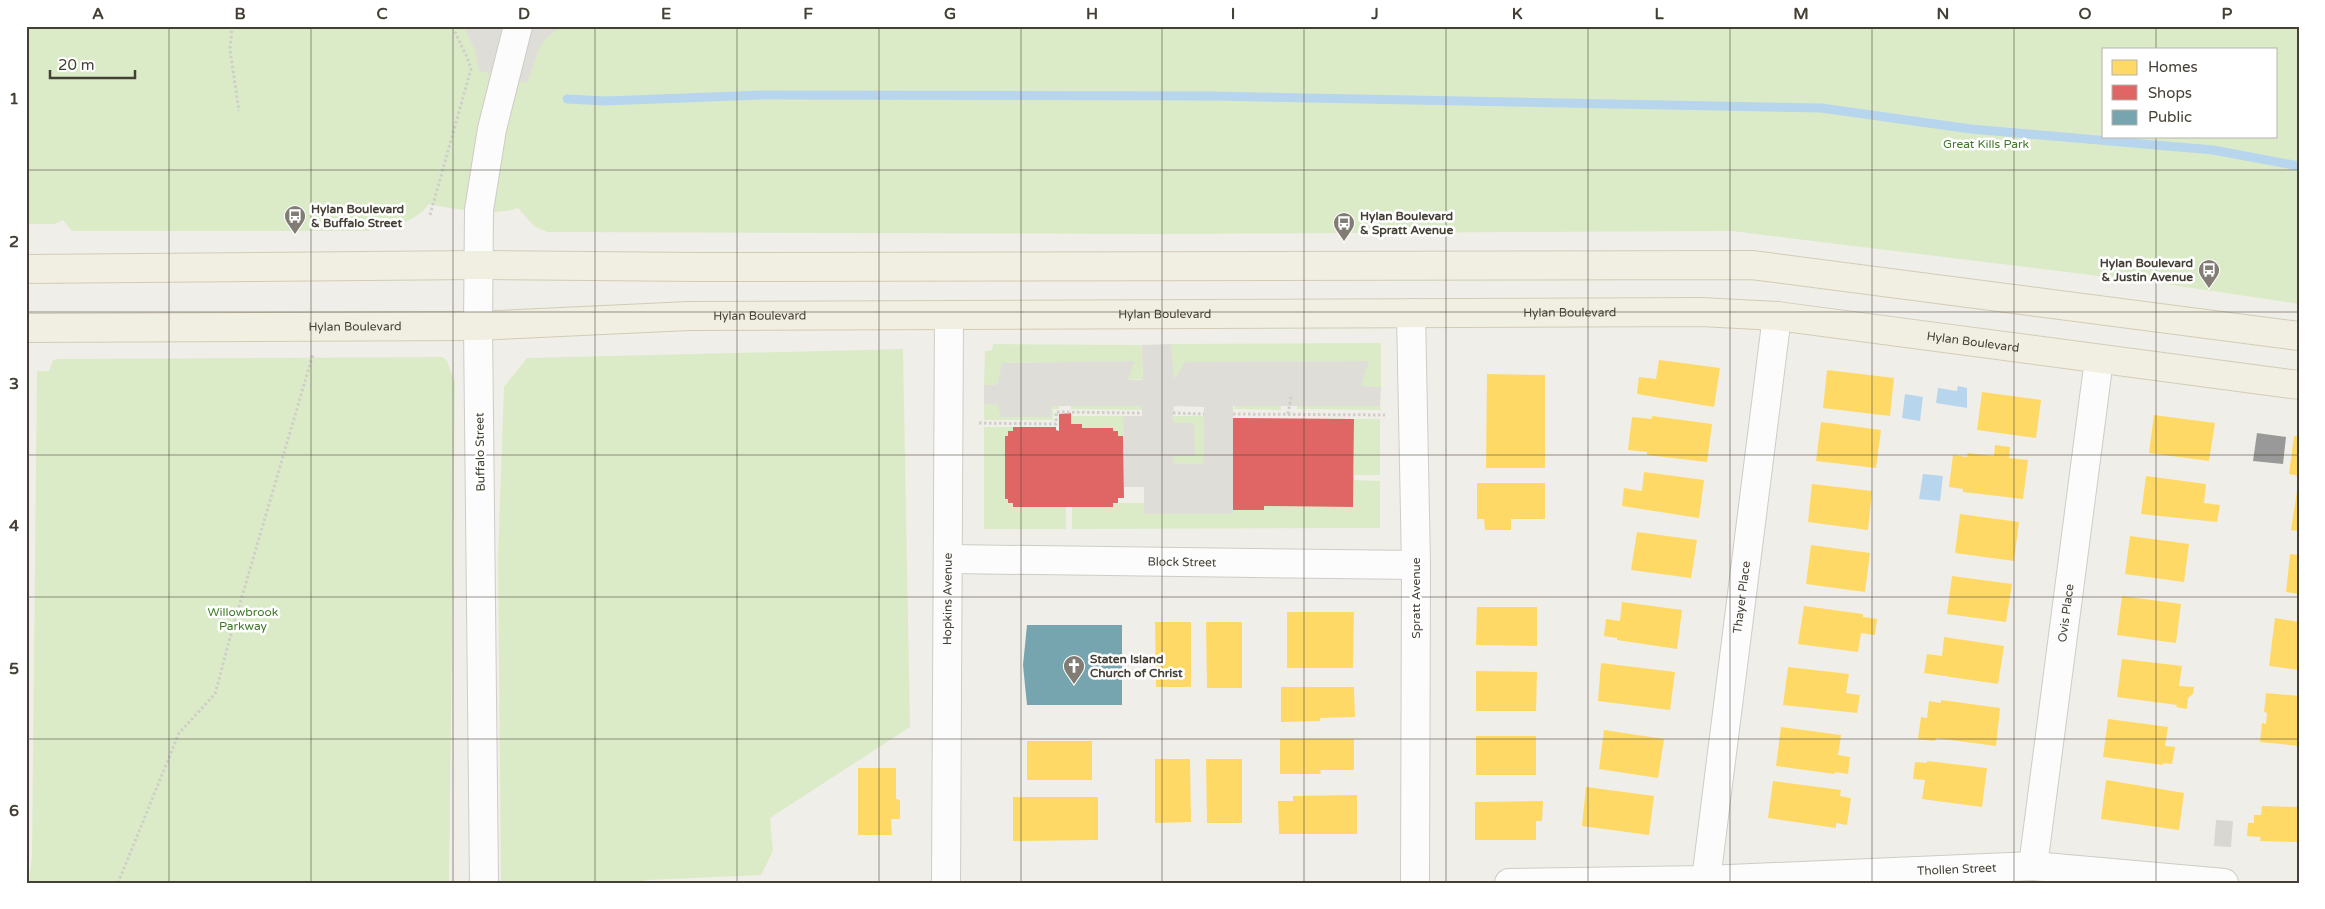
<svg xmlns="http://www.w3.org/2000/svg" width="2325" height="909" font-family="'Varela Round',sans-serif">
<rect width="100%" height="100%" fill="#f0eee8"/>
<!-- green -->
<g fill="#dbebc8" fill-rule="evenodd">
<path d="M26 26H2299V304L2172 285 1732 231 1153 234 547 232 534 226 518 208C495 217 453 209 429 204 415 223 390 228 367 231H72L63 220 55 224H26ZM2104 49H2276V136H2104Z"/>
<path d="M1381 343V387L1361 386 1368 361 1185 362 1174 379 1173 376 1171 344Z"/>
<path d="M993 344 1142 345 1143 379 1127 380 1133 361 1003 363 998 383 995 385H984L985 351 992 350Z"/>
<path d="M903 349 910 727 770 818 773 851 761 875 647 880 641 883H501L498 558 504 387 527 358Z"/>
<path d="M443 357 447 361 455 382 449 883H29L32 855 37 371H49L53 360 58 359Z"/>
<path d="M984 404 998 405 1000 417H1051V406L1059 405V409H1053V420H984Z"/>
<path d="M1071 406H1142L1143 410 1071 409Z"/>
<path d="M1235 406H1281V410L1233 409Z"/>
<path d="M1297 406H1380L1381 410 1297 409Z"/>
<path d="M1071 416H1123V436H1118V431H1113V428H1082V424H1071Z"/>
<path d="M1173 416H1204L1203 464 1173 463V458L1194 423H1174Z"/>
<rect x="1354" y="419" width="26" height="56"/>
<path d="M984 427H1013V431H1008V436H1005V499H1008V503L1066 507V529H984Z"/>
<path d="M1353 480 1380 481V528L1072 529V507H1113V503H1144V513L1233 514V510H1264V506L1353 507Z"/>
</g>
<!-- parking -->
<g fill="#dfddd8" fill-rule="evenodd">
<path d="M463 26H562L545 39 539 48 527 83 479 71 475 50Z"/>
<path d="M1171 344 1174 379 1185 362 1369 361 1361 386 1381 387 1380 406H1233V514H1144V487H1124L1123 416H1142V406H1051V417H1000L998 405 984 404V385H995L998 383 1002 363 1134 361 1128 380H1141L1143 379 1142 345ZM1174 406 1204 407 1203 464 1173 463 1174 456H1195L1194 423H1174L1173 416Z"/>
</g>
<!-- water -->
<g fill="#b8d5ee">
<path d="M1958 386 1967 388V408L1936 403 1938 388 1957 391Z"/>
<path d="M1905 394 1923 397 1920 421 1902 418Z"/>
<path d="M1923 474 1943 476 1940 501 1919 499Z"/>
</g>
<!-- homes -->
<g fill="#ffd966">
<path d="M1659 360 1720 368 1714 407 1637 394 1639 377 1656 379Z"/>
<path d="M1827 370 1894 378 1890 416 1823 408Z"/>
<path d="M1487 374 1545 375V468H1486Z"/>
<path d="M1982 392 2041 400 2036 438 1977 430Z"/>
<path d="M2154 415 2215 423 2209 461 2149 453Z"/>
<path d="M1652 416 1712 424 1707 462 1647 455V452L1628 450 1632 417 1652 419Z"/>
<path d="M1821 422 1881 430 1876 468 1816 461Z"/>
<path d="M2294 436 2299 437V476L2289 474Z"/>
<path d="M1995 445 2010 447 2009 458 2028 460 2023 499 1963 492V489L1949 487 1953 455 1967 457 1968 453 1994 456Z"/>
<path d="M1644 472 1704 480 1699 518 1622 506 1624 488 1642 491Z"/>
<path d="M2146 476 2206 484 2204 503 2220 505 2217 522 2141 514Z"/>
<path d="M1477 483H1545V519H1511V530H1485L1484 519H1477Z"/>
<path d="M1812 484 1872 491 1868 530 1808 522Z"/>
<path d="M2297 491H2299V531L2291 530Z"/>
<path d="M1960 514 2019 522 2014 561 1955 553Z"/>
<path d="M1637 532 1697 540 1691 578 1631 570Z"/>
<path d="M2130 536 2189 544 2184 582 2125 574Z"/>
<path d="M1811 545 1870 553 1865 592 1806 584Z"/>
<path d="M2290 554 2299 555V594L2286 592Z"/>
<path d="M1952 576 2012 584 2006 622 1947 614Z"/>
<path d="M2122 596 2181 604 2176 643 2117 635Z"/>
<path d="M1622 602 1682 610 1677 649 1617 640V638L1604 636 1606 619 1620 621Z"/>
<path d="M1804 606 1863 614V617L1877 619 1875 635 1861 633 1858 652 1798 644Z"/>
<path d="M1477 607H1537V646L1476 645Z"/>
<path d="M1287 612H1354L1353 668H1287Z"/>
<path d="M2275 618 2299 622V670L2269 666Z"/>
<path d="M1155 622H1191V687H1156Z"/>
<path d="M1206 622H1242V688H1207Z"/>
<path d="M1944 637 2004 646 1998 684 1924 673 1927 654 1942 656Z"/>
<path d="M2122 659 2182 666 2179 686 2194 687 2193 694 2188 698 2187 709 2176 707 2177 705 2117 697Z"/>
<path d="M1601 663 1675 672 1670 710 1598 701Z"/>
<path d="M1788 667 1849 674 1846 693 1860 695 1857 713 1783 705Z"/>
<path d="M1476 671 1537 672 1536 711H1476Z"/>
<path d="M1281 687H1354L1355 717 1320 718V721L1281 722Z"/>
<path d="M2266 693 2299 696V746L2260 742 2262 723 2266 724 2267 713 2264 712Z"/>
<path d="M1941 700 2000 708 1996 746 1936 738 1935 741 1918 739 1921 717 1927 718 1929 701 1941 703Z"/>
<path d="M2108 719 2168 727 2165 746 2175 747 2172 764 2163 763V765L2103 757Z"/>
<path d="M1781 727 1841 735 1838 755 1850 757 1848 774 1835 772V774L1776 766Z"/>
<path d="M1604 730 1664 739 1658 778 1599 769Z"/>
<rect x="1476" y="736" width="60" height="39"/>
<path d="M1280 739H1354V770H1320L1321 774H1280Z"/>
<rect x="1027" y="741" width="65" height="39"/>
<path d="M1155 759H1190L1191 822 1155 823Z"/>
<path d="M1206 759H1242V823H1207Z"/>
<path d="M1927 761 1987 768 1982 807 1922 799 1925 780 1913 779 1915 762 1927 763Z"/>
<path d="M858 768H896V799L900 800V819H891L892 835H858Z"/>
<path d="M2106 780 2184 793 2179 830 2101 819Z"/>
<path d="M1773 781 1841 790 1840 796 1851 798 1847 825 1836 823V828L1768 818Z"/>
<path d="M1586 787 1654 796 1649 835 1582 826Z"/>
<path d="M1357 795V834H1279L1278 801H1293V796Z"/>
<path d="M1013 797H1098V840L1013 841Z"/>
<path d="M1536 801H1543L1542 821H1536V840H1475V802Z"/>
<path d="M2262 806 2299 807V842L2260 841 2261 837 2247 836 2248 823H2254V815H2261Z"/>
</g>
<!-- shops -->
<g fill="#e06666">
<path d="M1071 413V424H1082V428H1113V431H1118V436H1123L1124 498H1118V503H1113V507H1013V503H1008V499H1005V436H1008V431H1013V427H1056V430L1059 431V414Z"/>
<path d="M1233 418 1354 419 1353 507 1264 506V510H1233Z"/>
</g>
<!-- public -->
<path fill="#76a5af" d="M1027 625H1122V705H1027L1023 665Z"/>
<!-- industry -->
<path fill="#999" d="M2257 433 2286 437 2283 464 2253 461Z"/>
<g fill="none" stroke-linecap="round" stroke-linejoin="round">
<!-- stream -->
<path stroke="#b8d5ee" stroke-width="9" d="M567 99 605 101 762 95 1211 96 1821 108 1971 129 2213 150 2299 166"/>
</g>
<!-- building -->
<path fill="#d9d7d1" d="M2216 820 2233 821 2231 847 2214 846Z"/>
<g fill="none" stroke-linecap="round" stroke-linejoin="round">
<!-- minor casing -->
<g stroke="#ceccc6" stroke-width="30">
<g id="minor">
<path d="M1411 313 1416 565 1415 883"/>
<path id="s1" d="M948 559 1416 565"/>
<path id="s2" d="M2033 866 2099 359"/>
<path id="s3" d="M1706 880 1777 316"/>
<path d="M484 883 478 326 479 210 492 129 518 26"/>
<path id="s4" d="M946 883 949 316"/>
<path id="s5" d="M1509 883 1706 880 2033 866 2224 883"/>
</g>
</g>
<!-- major casing -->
<g stroke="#d2ccb5" stroke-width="30">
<g id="major">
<path d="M26 269 478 265 699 267 1752 265 2299 336"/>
<path id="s6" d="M26 328 478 326 689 316 1701 312 1777 316 2299 385"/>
</g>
</g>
<!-- path -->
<g stroke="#d1ceca" stroke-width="3" stroke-dasharray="2.5 2.5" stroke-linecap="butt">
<path d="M232 26 230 50 239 111"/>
<path d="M430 215 471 69 467 57 452 26"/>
<path d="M1173 413 1204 414"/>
<path d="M1233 414 1385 415"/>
<path d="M1288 414 1291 397"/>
<path d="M979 423 1056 424V412L1141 413"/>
<path d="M118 883 179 733 215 694 231 634 313 354"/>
</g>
<!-- minor -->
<use href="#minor" stroke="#fdfcfc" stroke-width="28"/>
<!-- major -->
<use href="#major" stroke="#f1eee2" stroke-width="28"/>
</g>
<!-- grid -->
<path fill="none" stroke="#454035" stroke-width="1" stroke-opacity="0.55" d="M169 26V883M311 26V883M453 26V883M595 26V883M737 26V883M879 26V883M1021 26V883M1162 26V883M1304 26V883M1446 26V883M1588 26V883M1730 26V883M1872 26V883M2014 26V883M2156 26V49M2156 136V883M26 170H2299M26 312H2299M26 455H2299M26 597H2299M26 739H2299"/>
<!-- icons -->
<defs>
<g id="bus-pin" transform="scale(1.125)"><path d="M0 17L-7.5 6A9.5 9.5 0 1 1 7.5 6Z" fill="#817d74" stroke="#fff"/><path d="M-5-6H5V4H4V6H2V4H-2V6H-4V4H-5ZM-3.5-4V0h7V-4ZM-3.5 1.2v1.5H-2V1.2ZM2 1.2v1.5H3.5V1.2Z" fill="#fff"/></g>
<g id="church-pin" transform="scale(1.125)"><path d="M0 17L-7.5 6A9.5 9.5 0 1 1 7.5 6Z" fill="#817d74" stroke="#fff"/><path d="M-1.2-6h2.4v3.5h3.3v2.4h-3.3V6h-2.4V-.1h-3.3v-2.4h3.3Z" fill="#fff"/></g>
</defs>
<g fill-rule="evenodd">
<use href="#bus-pin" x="295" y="216"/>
<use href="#bus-pin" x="1344" y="223"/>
<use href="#bus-pin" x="2209" y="270"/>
<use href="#church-pin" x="1074" y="666"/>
</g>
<g text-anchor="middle" stroke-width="5" stroke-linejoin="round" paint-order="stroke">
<!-- park labels -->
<g font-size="12" fill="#407827" stroke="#fff">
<text x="1986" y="148">Great Kills Park</text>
<text x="243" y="616">Willowbrook<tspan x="243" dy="14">Parkway</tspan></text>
</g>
<!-- poi labels -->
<g font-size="12" font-weight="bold" fill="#454035" stroke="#fff" text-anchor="start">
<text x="311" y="213">Hylan Boulevard<tspan x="311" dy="14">&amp; Buffalo Street</tspan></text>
<text x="1360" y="220">Hylan Boulevard<tspan x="1360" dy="14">&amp; Spratt Avenue</tspan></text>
<text x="2193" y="267" text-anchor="end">Hylan Boulevard<tspan x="2193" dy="14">&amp; Justin Avenue</tspan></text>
<text x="1090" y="663">Staten Island<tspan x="1090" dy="14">Church of Christ</tspan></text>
</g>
<!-- street labels -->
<g font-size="12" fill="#454035" stroke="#fff">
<text dy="4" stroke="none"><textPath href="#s6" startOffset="1544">Hylan Boulevard</textPath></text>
<text dy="4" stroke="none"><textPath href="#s6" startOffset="1139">Hylan Boulevard</textPath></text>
<text dy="4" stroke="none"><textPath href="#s6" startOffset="734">Hylan Boulevard</textPath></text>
<text dy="4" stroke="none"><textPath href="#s6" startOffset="329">Hylan Boulevard</textPath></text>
<text dy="4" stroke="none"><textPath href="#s6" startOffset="1949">Hylan Boulevard</textPath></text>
<text transform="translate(480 452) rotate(-91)" y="4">Buffalo Street</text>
<text dy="4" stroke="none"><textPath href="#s1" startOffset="234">Block Street</textPath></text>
<text transform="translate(1416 598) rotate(-90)" y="4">Spratt Avenue</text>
<text dy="4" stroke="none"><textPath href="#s3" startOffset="285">Thayer Place</textPath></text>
<text dy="4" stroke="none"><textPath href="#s4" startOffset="284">Hopkins Avenue</textPath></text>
<text dy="4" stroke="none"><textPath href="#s2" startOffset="255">Ovis Place</textPath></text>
<text dy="4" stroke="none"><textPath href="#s5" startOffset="448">Thollen Street</textPath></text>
</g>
</g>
<!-- border -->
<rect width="2325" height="909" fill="none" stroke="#ffffff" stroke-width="55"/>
<!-- legend -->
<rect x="2102" y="48" width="175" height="90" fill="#ffffff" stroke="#b5b3ae"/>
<rect x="2112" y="60" width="25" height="15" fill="#ffd966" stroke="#b5b3ae"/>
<text x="2148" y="72" font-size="15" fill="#454035">Homes</text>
<rect x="2112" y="85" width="25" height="15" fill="#e06666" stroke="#b5b3ae"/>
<text x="2148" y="98" font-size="15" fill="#454035">Shops</text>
<rect x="2112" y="110" width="25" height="15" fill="#76a5af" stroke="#b5b3ae"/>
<text x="2148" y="122" font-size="15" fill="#454035">Public</text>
<!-- scale -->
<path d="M50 70v8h85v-8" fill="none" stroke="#454035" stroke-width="2.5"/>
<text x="58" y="70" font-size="15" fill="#454035" stroke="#ffffff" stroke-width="4" paint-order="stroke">20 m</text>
<rect x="28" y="28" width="2270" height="854" fill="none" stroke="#454035" stroke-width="2"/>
<g font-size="16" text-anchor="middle" font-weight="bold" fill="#454035">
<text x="98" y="19">A</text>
<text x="240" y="19">B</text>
<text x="382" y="19">C</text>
<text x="524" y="19">D</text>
<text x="666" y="19">E</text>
<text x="808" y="19">F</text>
<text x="950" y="19">G</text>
<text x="1092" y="19">H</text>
<text x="1233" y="19">I</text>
<text x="1375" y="19">J</text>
<text x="1517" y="19">K</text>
<text x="1659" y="19">L</text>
<text x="1801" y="19">M</text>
<text x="1943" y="19">N</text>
<text x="2085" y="19">O</text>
<text x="2227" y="19">P</text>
<text x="14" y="104">1</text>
<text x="14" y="247">2</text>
<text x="14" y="389">3</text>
<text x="14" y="531">4</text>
<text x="14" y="674">5</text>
<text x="14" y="816">6</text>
</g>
</svg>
